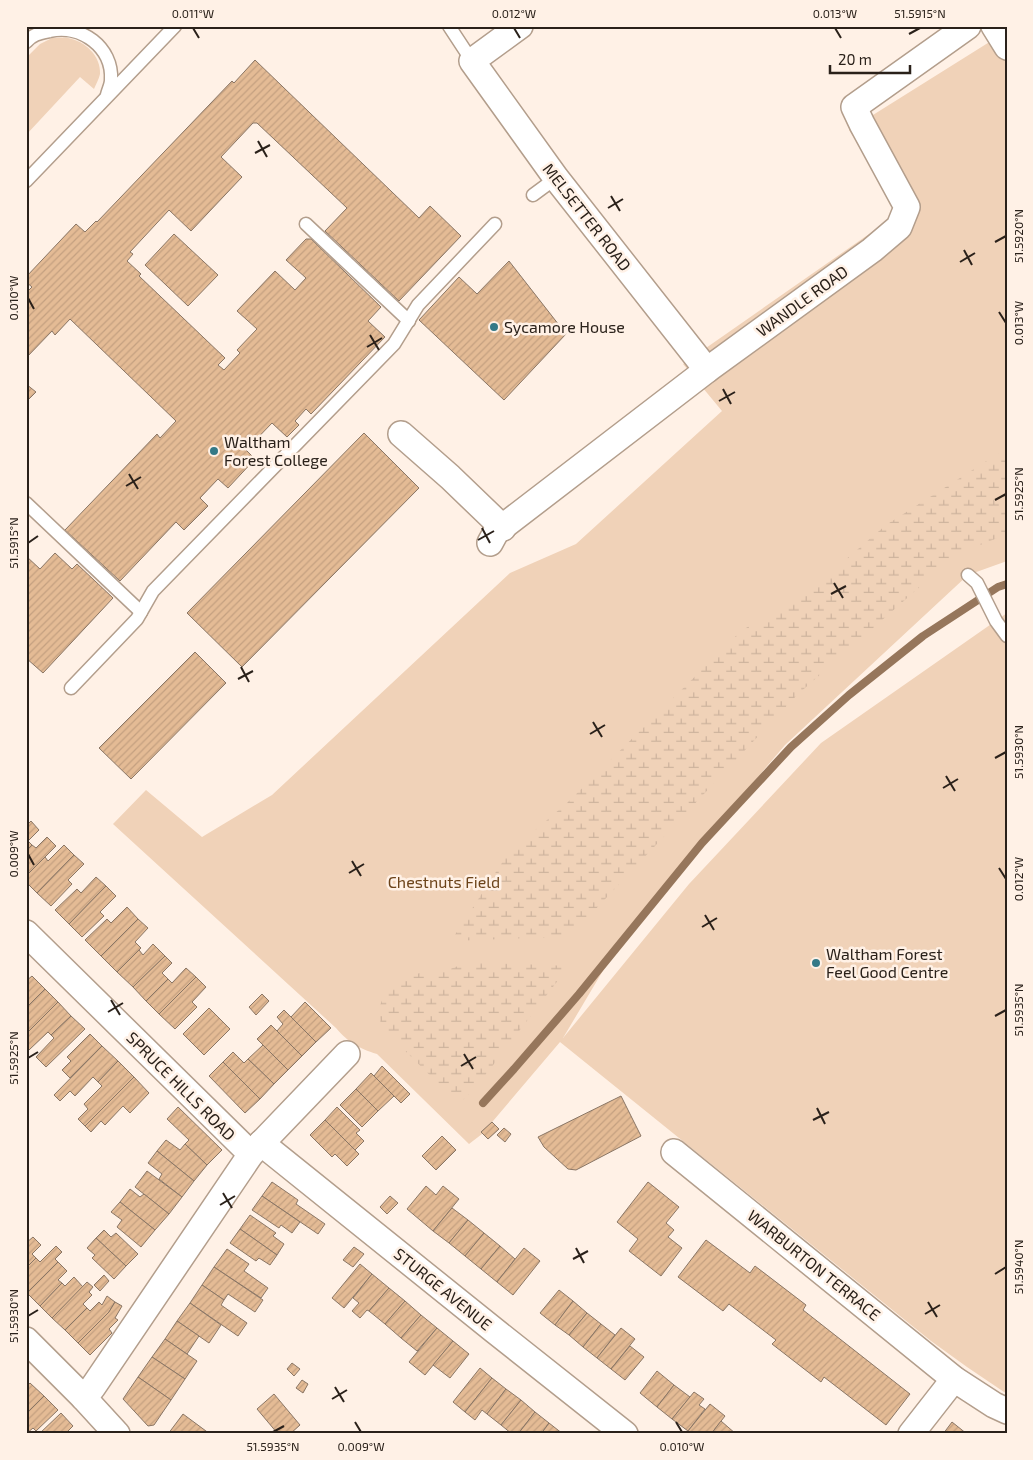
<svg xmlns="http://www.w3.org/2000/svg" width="1033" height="1460" font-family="'Exo 2',sans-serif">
<defs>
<pattern id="wetland-marsh" width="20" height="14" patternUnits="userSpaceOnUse" patternTransform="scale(1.25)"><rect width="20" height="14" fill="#f0d2b8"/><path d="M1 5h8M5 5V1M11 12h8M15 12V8" fill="none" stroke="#ceb49e"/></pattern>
<pattern id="building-hatch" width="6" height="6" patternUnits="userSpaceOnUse" patternTransform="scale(1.25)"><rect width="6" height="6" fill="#e4bb95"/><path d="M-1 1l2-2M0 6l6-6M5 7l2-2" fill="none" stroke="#c4a080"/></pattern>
</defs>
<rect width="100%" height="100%" fill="#fff1e6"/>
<!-- green -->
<g fill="#f0d2b8">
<path d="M1007 31V561L968 575 785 745 626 932 563 1038 689 884 821 743 1007 613V1394L967 1367 931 1341 560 1042 482 1134 469 1144 377 1054C358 1048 349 1043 336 1028L113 824 146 790 202 837 272 795 510 573 576 544 722 411 683 364 902 211 849 130Z"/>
<path d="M52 38C57 38 63 37 68 38 85 41 101 56 100 74 99 79 96 84 94 89L80 77 26 135V58L40 44Z"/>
</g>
<!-- wetland -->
<g fill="url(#wetland-marsh)">
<path d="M1007 448V534L956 555 797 695 576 930 558 937 451 941 505 858 520 843 567 803 742 630 795 603 886 525Z"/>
<path d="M469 962 569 966 477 1086 459 1104 381 1027 379 1008 385 993 401 979 423 972 450 969Z"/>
</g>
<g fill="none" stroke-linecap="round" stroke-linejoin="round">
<!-- stream -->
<path stroke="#96765b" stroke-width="8" d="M483 1103 514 1069 579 994 702 843 791 747 849 695 923 636 998 587 1007 584"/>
</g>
<!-- building -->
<g fill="url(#building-hatch)" stroke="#8a7665">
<path d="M255 60 419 218 430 206 461 236 399 301 325 231 347 208 257 123H253L221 157 242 177 191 231 169 210 130 252 133 254 127 261 141 274 139 276 225 358 218 365 224 370 240 353 237 350 257 329 237 311 275 271 295 290 306 278 286 260 306 239H311L381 307 368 321 385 337 311 414 306 409 295 421 299 425 287 437 272 423 246 450 255 459 228 488 218 479 200 498 208 506 184 530 176 522 120 581 65 530 157 434 160 438 176 421 70 319 55 335 52 331 26 358V293L32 287 26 282V277L76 224 85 232 96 221 97 222 232 81 234 83Z"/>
<path d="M174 234 218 275 188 306 145 265Z"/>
<path d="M509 261 566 334 504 400 419 320 459 277 477 294Z"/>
<path d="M26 384 36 392 26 402Z"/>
<path d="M364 433 419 488 242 667 187 613Z"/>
<path d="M55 553 72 569 77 564 113 598 43 673 26 658V556L40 569Z"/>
<path d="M195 652 226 683 131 779 99 748Z"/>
<path d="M31 821 39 830 28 841 32 845 26 851V826Z"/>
<path d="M47 837 56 846 26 876V851L32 845 36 848Z"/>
<path d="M64 845 74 855 37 893 26 882V876L45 857 48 861Z"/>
<path d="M74 855 84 864 68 880 72 884 51 906 37 893Z"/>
<path d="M96 877 106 886 69 924 55 910 77 889 81 893Z"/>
<path d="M106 886 116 896 100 912 104 916 82 937 69 924Z"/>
<path d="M127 907 138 919 101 956 85 940 107 919 111 923Z"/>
<path d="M138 919 148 928 135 942 141 948 117 972 101 956Z"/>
<path d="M153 944 165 956 133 987 117 972 139 950 143 955Z"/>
<path d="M165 956 172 963 162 973 168 979 146 1001 133 987Z"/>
<path d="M186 968 196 977 159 1014 146 1001 168 979 172 983Z"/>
<path d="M32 976 45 989 26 1008V981Z"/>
<path d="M196 977 206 987 192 1002 197 1007 175 1029 159 1014Z"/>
<path d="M45 989 58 1002 26 1034V1014L28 1012 26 1008Z"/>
<path d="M262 994 269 1001 256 1015 249 1007Z"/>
<path d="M58 1002 71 1016 51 1035 48 1032 29 1050 26 1047V1034Z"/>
<path d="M305 1002 331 1028 316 1042 291 1017Z"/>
<path d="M209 1008 230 1029 204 1055 183 1034Z"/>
<path d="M284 1010 316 1042 302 1056 277 1031 283 1024 277 1017Z"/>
<path d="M71 1016 85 1029 46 1067 36 1057 54 1038 51 1035Z"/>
<path d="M271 1025 302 1056 288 1070 257 1039Z"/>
<path d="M90 1034 102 1046 70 1078 62 1070 71 1061 67 1057Z"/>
<path d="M263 1045 288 1070 274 1084 248 1059Z"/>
<path d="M102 1046 118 1061 98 1082 93 1077 75 1096 70 1091 60 1101 54 1095Z"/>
<path d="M233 1052 244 1063 248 1059 274 1084 260 1099 223 1062Z"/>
<path d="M118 1061 134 1077 85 1126 78 1119 88 1109 84 1104 102 1086 98 1082Z"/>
<path d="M223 1062 260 1099 245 1113 209 1076Z"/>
<path d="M382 1066 410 1094 401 1103 374 1076Z"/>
<path d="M371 1073 394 1096 378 1111 356 1089Z"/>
<path d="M134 1077 149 1093 130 1113 123 1106 105 1125 101 1121 91 1132 85 1126Z"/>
<path d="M356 1089 378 1111 362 1127 340 1105Z"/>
<path d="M621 1096 641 1136 576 1170 568 1169 544 1147 538 1137Z"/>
<path d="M178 1107 222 1150 207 1165 185 1144 189 1140 167 1119Z"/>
<path d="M337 1107 360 1130 356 1133 364 1141 355 1150 325 1120Z"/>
<path d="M325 1120 359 1154 347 1166 335 1154 332 1157 310 1135Z"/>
<path d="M492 1122 499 1129 488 1139 481 1132Z"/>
<path d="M504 1128 511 1134 505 1142 497 1135Z"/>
<path d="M442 1136 456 1150 436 1170 422 1156Z"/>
<path d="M166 1140 180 1150 185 1144 207 1165 194 1181 157 1151Z"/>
<path d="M157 1151 194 1181 182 1197 159 1179 162 1174 148 1163Z"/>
<path d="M147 1171 182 1197 169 1214 135 1187Z"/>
<path d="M272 1182 298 1200 296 1204 325 1224 318 1234 262 1196Z"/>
<path d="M648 1182 679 1207 666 1223 674 1230 668 1237 682 1248 661 1276 629 1251 638 1239 617 1222Z"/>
<path d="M426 1186 436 1195 443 1186 459 1199 433 1231 407 1209Z"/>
<path d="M130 1189 140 1197 144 1194 169 1214 155 1230 120 1202Z"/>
<path d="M262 1196 300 1222 292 1233 281 1225 279 1228 252 1210Z"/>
<path d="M390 1196 398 1203 387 1214 380 1207Z"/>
<path d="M120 1202 155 1230 141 1247 117 1227 122 1220 111 1212Z"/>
<path d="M452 1208 468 1220 449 1243 433 1231Z"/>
<path d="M250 1215 276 1233 273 1236 284 1244 277 1255 240 1229Z"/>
<path d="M468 1220 484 1233 465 1256 449 1243Z"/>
<path d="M240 1229 277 1255 270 1265 259 1258 256 1261 230 1243Z"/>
<path d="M104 1230 111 1237 116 1233 138 1254 126 1266 96 1238Z"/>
<path d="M484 1233 500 1246 481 1269 465 1256Z"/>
<path d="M33 1237 41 1245 32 1254 36 1258 26 1268V1243Z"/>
<path d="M96 1238 126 1266 114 1279 92 1258 95 1255 87 1248Z"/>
<path d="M706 1240 750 1273 755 1266 806 1305 803 1310 910 1394 886 1425 824 1377 821 1382 772 1344 776 1340 729 1304 723 1311 678 1277Z"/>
<path d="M56 1246 62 1252 55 1259 58 1262 27 1293 26 1268 36 1258 40 1262Z"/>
<path d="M500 1246 515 1259 497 1282 481 1269Z"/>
<path d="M354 1247 364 1254 353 1267 343 1260Z"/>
<path d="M524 1248 540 1261 513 1295 497 1282Z"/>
<path d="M227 1249 249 1264 244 1271 268 1288 261 1298 214 1267Z"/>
<path d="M58 1262 67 1271 58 1280 62 1283 40 1306 27 1293Z"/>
<path d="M360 1264 372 1274 344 1308 332 1298Z"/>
<path d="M214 1267 263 1300 255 1312 228 1294 224 1300 202 1285Z"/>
<path d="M372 1274 389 1288 369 1311 367 1310 360 1318 352 1311 359 1303 353 1298Z"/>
<path d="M104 1275 109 1281 100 1291 94 1285Z"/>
<path d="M74 1277 83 1287 52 1318 40 1306 62 1283 65 1286Z"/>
<path d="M87 1282 93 1287 89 1292 92 1295 83 1304 87 1308 65 1330 52 1318Z"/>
<path d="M202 1285 224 1300 221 1305 247 1323 238 1336 190 1303Z"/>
<path d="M389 1288 405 1301 385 1324 369 1311Z"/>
<path d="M559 1290 573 1301 555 1325 540 1313Z"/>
<path d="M107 1296 115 1302 109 1312 78 1343 65 1330 87 1308 90 1311 99 1302 102 1305Z"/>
<path d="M405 1301 421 1315 401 1338 385 1324Z"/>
<path d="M573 1301 587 1313 569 1335 555 1325Z"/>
<path d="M115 1302 122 1306 115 1318 118 1320 109 1329 112 1333 90 1355 78 1343 109 1312Z"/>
<path d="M190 1303 221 1325 209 1343 177 1321Z"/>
<path d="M587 1313 601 1324 583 1347 569 1335Z"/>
<path d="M421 1315 437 1328 417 1351 401 1338Z"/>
<path d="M177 1321 199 1336 187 1354 165 1339Z"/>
<path d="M601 1324 615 1335 597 1358 583 1347Z"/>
<path d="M437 1328 453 1341 425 1375 409 1362Z"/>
<path d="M621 1328 635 1339 611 1369 597 1358Z"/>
<path d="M165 1339 197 1361 185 1379 152 1357Z"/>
<path d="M453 1341 469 1354 450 1378 433 1365Z"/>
<path d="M630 1346 644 1357 625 1380 611 1369Z"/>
<path d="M152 1357 185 1379 171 1400 138 1377Z"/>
<path d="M292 1363 300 1369 294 1376 287 1369Z"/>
<path d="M480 1368 492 1378 465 1412 453 1402Z"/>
<path d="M657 1371 674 1385 657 1407 640 1393Z"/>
<path d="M138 1377 171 1400 154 1425 148 1426 123 1399Z"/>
<path d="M492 1378 506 1389 487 1414 482 1410 475 1420 465 1412Z"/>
<path d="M302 1380 308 1384 303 1393 296 1388Z"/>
<path d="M30 1383 44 1396 26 1414V1387Z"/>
<path d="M674 1385 690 1397 672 1419 657 1407Z"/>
<path d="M506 1389 521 1400 501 1425 487 1414Z"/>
<path d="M694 1392 704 1399 699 1405 705 1409 688 1431 672 1419Z"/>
<path d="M274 1394 300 1425 290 1434H278L257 1409Z"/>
<path d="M44 1396 58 1410 36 1431 33 1428 26 1434V1414Z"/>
<path d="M521 1400 535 1412 518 1434H512L501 1425Z"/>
<path d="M710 1404 725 1416 711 1434H691L688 1431Z"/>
<path d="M535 1412 549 1423 541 1434H518Z"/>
<path d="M61 1413 73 1426 65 1434H39Z"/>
<path d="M183 1414 210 1434H168Z"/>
<path d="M721 1421 736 1434H711Z"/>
<path d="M952 1422 967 1434H943Z"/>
<path d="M549 1423 563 1434H541Z"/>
</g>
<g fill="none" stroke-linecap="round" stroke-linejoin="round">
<!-- lane casing -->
<g stroke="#b39e8c" stroke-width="15">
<g id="lane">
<path d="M449 26 472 61"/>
<path d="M26 42C33 34 40 33 50 31 81 24 113 47 111 80 111 85 108 90 107 95"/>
<path d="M26 181 175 26"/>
<path d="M533 195 556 178"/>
<path d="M306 224 409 321"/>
<path d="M26 503 141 612"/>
<path d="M968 575 977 583 996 621 1007 636"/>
<path d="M71 688 137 619 153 591 394 344 418 305 495 224"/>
</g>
</g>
<!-- street casing -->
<g stroke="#b39e8c" stroke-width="28">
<g id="street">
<path d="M520 26 472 61 556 178 707 370"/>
<path d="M994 26 1007 47"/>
<path d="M401 434 450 477 503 528"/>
<path d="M490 543 496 532 707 370 872 250 899 227 907 207 862 124 854 107 968 26"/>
<path d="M26 933 251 1154"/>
<path d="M261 1143 495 1331 625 1434"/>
<path d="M674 1152 954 1379 994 1405 1007 1411"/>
<path d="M26 1340 84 1398 117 1434"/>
<path d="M84 1398 93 1387 251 1154 347 1054"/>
<path d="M911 1434 954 1379"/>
</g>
</g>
<!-- lane -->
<use href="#lane" stroke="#fff" stroke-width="12"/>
<!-- street -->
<use href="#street" stroke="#fff" stroke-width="25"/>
</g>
<!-- ticks -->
<path fill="none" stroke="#2a211a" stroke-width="2" d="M193 28 199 38M514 28 520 38M835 28 841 38M909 34 920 28M258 141 267 157M255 153 270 145M611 196 620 211M608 208 623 199M995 242 1006 236M964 250 972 265M960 262 975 253M28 298 34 309M999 312 1006 323M370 335 379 350M367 347 382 338M723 389 731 404M719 401 735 392M129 474 138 489M126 486 141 477M995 500 1006 494M482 528 490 543M478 540 494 531M28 543 38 536M834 583 843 598M831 594 846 586M241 667 249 682M238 679 253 671M593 722 602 737M590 734 605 725M995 758 1006 752M946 776 955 791M943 788 958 779M28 854 34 865M352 861 361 876M999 868 1006 879M349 873 364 864M705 915 714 930M702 927 717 918M111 1000 120 1015M108 1012 123 1003M995 1016 1006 1010M464 1054 473 1069M28 1058 38 1052M461 1066 476 1057M817 1108 825 1124M813 1120 829 1112M223 1193 232 1208M220 1205 235 1196M576 1248 584 1263M573 1259 588 1251M995 1274 1006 1267M928 1302 937 1317M925 1314 940 1305M28 1316 38 1310M335 1387 344 1402M332 1399 347 1390M355 1422 361 1432M676 1422 682 1432M273 1432 284 1426"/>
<!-- markers -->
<g fill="#347987" stroke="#fff1e6" stroke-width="2">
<circle cx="494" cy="327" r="5"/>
<circle cx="214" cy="451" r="5"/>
<circle cx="816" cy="963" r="5"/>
</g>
<g text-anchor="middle" stroke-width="5" stroke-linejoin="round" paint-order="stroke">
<!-- street labels -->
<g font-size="16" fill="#2a211a" stroke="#fff1e6">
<text transform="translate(587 217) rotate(52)" y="6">MELSETTER ROAD</text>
<text transform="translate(802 301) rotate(-36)" y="6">WANDLE ROAD</text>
<text transform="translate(181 1086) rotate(45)" y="6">SPRUCE HILLS ROAD</text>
<text transform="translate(814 1265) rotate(39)" y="6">WARBURTON TERRACE</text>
<text transform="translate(443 1289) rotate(39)" y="6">STURGE AVENUE</text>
</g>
<!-- poi labels -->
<g font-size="16" fill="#2a211a" stroke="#fff1e6" text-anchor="start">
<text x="504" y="333">Sycamore House</text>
<text x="224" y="448">Waltham<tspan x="224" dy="18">Forest College</tspan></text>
<text x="826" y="960">Waltham Forest<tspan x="826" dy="18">Feel Good Centre</tspan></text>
</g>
<!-- park labels -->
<g font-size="16" fill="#6c4319" stroke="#fff1e6">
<text x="444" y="888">Chestnuts Field</text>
</g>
</g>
<!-- border -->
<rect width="1033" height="1460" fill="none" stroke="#fff1e6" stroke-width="55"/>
<!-- scale -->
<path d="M830 65v8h80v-8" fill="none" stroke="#2a211a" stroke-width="2.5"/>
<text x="838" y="65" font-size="15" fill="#2a211a" stroke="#fff1e6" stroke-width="4" paint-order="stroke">20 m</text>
<rect x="28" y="28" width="978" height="1404" fill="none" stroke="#2a211a" stroke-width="2"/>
<g font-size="12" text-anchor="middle" fill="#2a211a">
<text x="193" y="18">0.011°W</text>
<text x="514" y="18">0.012°W</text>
<text x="835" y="18">0.013°W</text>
<text x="920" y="18">51.5915°N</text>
<text transform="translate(1019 236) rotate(-90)" y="4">51.5920°N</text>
<text transform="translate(14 298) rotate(-90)" y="4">0.010°W</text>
<text transform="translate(1019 323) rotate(-90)" y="4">0.013°W</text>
<text transform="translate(1019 494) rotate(-90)" y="4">51.5925°N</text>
<text transform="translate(14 543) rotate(-90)" y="4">51.5915°N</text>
<text transform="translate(1019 752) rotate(-90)" y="4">51.5930°N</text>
<text transform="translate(14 854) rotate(-90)" y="4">0.009°W</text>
<text transform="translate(1019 879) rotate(-90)" y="4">0.012°W</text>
<text transform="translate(1019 1010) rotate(-90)" y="4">51.5935°N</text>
<text transform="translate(14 1058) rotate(-90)" y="4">51.5925°N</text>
<text transform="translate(1019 1267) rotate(-90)" y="4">51.5940°N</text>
<text transform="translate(14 1316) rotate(-90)" y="4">51.5930°N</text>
<text x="273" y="1451">51.5935°N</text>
<text x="361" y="1451">0.009°W</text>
<text x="682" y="1451">0.010°W</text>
</g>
</svg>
